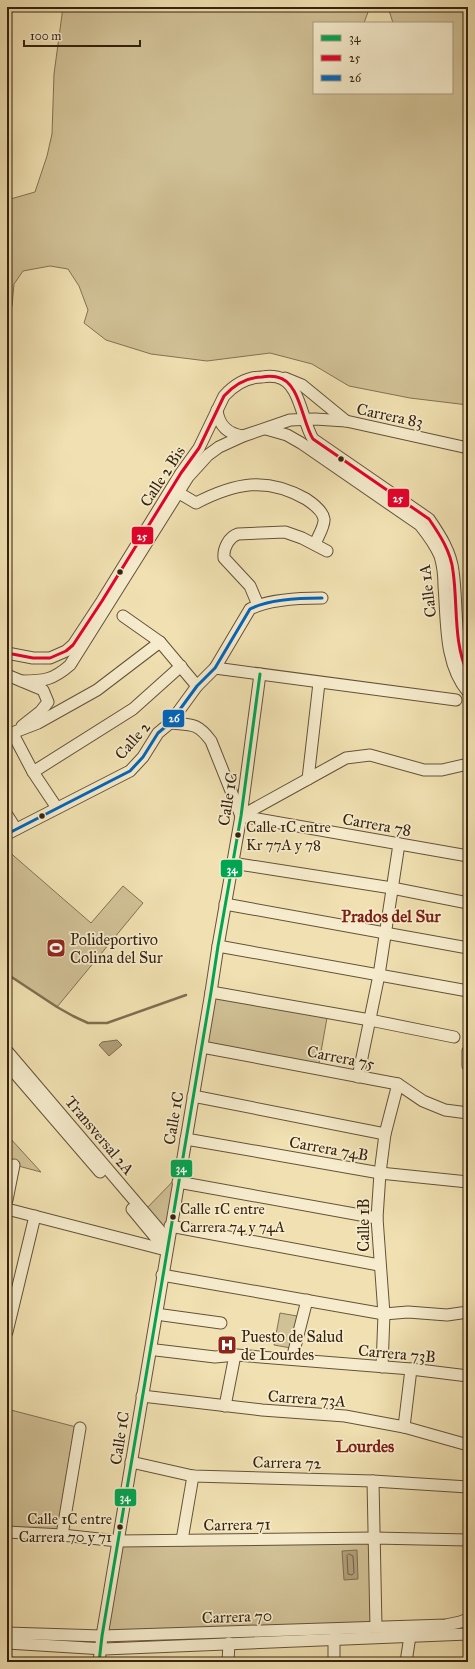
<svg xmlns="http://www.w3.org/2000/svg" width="475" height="1669" font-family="'IM FELL Great Primer',serif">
<rect width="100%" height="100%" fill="#f1e1b2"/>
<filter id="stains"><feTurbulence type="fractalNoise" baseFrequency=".005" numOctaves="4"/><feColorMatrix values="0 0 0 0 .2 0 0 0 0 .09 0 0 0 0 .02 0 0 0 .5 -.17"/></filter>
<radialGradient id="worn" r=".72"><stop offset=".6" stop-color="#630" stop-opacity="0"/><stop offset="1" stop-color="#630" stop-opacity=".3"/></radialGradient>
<!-- green -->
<g fill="#d1c196" stroke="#837252">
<path d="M63 7H363L368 12 364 23H314V93H452V23H393L388 7H468V405L410 398 349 386 312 364 270 353 207 361 151 354 106 340 84 323 88 310 79 286 68 269 50 266 23 271 14 284 12 306 7 315V200L35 192 47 156 52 134 54 74Z"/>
<path d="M7 850 91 923 123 886 143 903 57 1007 7 974Z"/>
<path d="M211 992 328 1012 318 1069 202 1047Z"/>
<path d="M9 1137 41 1172 7 1163V1138Z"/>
<path d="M180 1174 168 1240 144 1211Z"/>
<path d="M280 1313 297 1316 291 1348 274 1345Z"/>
<path d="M7 1409 80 1428 62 1535 7 1532Z"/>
<path d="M374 1538 376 1627 102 1636 118 1541Z"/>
</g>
<!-- water -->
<g fill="#b1a07b" stroke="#7f6e50">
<path d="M117 1040 122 1045 109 1056 99 1045 102 1042Z"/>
<path d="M357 1550 358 1579 344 1580 342 1551Z"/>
</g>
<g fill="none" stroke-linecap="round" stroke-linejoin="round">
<!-- shore -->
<path stroke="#736145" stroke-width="1" d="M349 1554 353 1556 354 1573 352 1575 348 1574 347 1556Z"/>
<!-- stream -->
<path stroke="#7f6e50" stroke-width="2.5" d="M7 974 57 1007 73 1016 88 1023H107L186 995"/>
<!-- minor casing -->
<g stroke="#645238" stroke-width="13">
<g id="minor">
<path d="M285 378 302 385 346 421"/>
<path d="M217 410C219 426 228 434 243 436"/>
<path d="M266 429 287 435 301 443 420 525C428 535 435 544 440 556 443 566 444 577 444 586 447 621 444 664 468 692"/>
<path d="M179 493 196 503C235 483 266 476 306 499 312 503 323 511 324 519 325 526 317 538 315 544"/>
<path d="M258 605 250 586 224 558C223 548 229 537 238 534L285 532 302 538 327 551"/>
<path d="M123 616 160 642 197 686"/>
<path d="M7 653 33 658H50L66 651 73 645 102 601 181 473 199 448 224 396C234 385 247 377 262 377 267 376 273 376 277 377 300 381 302 422 313 439L429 519C440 535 451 552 453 571 458 605 453 643 468 674"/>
<path d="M215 668 456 700"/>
<path d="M7 675 43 690 48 702 41 711 22 726"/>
<path d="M22 681C44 681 53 680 70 665L188 477 208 455 219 447 243 436 290 420 315 419 346 421 468 448"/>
<path d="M170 723C191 725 197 722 211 741L241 816"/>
<path d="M13 734 33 772 57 808"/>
<path d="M7 735 38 723 97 690 160 642"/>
<path d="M33 772 133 709 181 666"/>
<path d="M308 779 319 683"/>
<path d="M7 815 16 829"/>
<path d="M241 816 346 758 370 755 424 770H442L468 764"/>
<path d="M241 816 468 856"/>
<path d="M7 834 130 771 143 757 158 733 170 723 197 686 215 668 250 609C269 599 301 598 322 598"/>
<path d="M232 863 392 888 468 903"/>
<path d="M225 904 468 948"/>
<path d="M218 946 468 991"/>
<path d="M211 992 370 1020 454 1037"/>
<path d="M202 1047 398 1084 423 1101 445 1110 468 1113"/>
<path d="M7 1051 168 1240"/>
<path d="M468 1051V1066"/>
<path d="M7 1064 100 1172"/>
<path d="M358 1077 379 975 399 844"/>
<path d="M193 1096 385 1134"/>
<path d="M186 1139 380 1173 468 1182"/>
<path d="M178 1182 377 1218"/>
<path d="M7 1200 14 1165"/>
<path d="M7 1209 166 1250"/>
<path d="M132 1209 166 1250"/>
<path d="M170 1226 379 1265"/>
<path d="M162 1275 384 1314 408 1312 447 1315 468 1312"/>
<path d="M163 1315 221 1323"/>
<path d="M7 1332 35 1216"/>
<path d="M156 1350 215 1357 236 1355 411 1369 468 1376"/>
<path d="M292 1359 307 1300"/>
<path d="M382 1367 384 1314 377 1218 380 1173 385 1134 398 1084"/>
<path d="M142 1396 262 1410 345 1416 404 1427 468 1445"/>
<path d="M225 1406 235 1355"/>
<path d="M404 1427 411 1369"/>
<path d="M131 1462 193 1476 373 1481 468 1487"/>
<path d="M373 1481 376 1627"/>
<path d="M7 1532 62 1535 118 1541 374 1538 468 1540"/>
<path d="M62 1535 80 1428"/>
<path d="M182 1540 193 1476"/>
<path d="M7 1633 102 1636 446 1625 460 1622 468 1619"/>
<path d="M334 1639V1662"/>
<path d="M7 1643 104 1649 468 1634"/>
<path d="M99 1662 102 1636 211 992 218 946 241 816 260 674"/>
<path d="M228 1662 229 1643"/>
<path d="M406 1662 410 1636"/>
</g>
</g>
<!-- minor -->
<use href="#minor" stroke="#f6eccd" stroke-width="11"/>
<!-- bus-1 casing -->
<g stroke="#f6eccd" stroke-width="6">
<path id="bus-1" d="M99 1662 102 1636 211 992 218 946 241 816 260 674"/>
</g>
<!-- bus-2 casing -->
<g stroke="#f6eccd" stroke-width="6">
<path id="bus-2" d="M7 653 33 658H50L66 651 73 645 102 601 181 473 199 448 224 396C234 385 247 377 262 377 267 376 273 376 277 377 300 381 302 422 313 439L429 519C440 535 451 552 453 571 458 605 453 643 468 674"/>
</g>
<!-- bus-3 casing -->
<g stroke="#f6eccd" stroke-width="6">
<path id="bus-3" d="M7 834 130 771 143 757 158 733 170 723 197 686 215 668 250 609C269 599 301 598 322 598"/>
</g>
<!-- bus-1 -->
<use href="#bus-1" stroke="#00a651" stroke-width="3"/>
<!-- bus-2 -->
<use href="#bus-2" stroke="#e4002b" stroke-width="3"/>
<!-- bus-3 -->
<use href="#bus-3" stroke="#0065bd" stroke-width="3"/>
</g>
<!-- icons -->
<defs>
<g id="stadium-square" transform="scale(1)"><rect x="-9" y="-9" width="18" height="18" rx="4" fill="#8f2418" stroke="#f6eccd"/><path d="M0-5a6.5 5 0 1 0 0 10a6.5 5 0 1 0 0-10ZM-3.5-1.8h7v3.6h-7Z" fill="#fff"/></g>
<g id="hospital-square" transform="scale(1)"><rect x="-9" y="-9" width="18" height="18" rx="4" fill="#8f2418" stroke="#f6eccd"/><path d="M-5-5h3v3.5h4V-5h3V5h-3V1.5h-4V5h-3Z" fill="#fff"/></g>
</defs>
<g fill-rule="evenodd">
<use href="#stadium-square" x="56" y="948"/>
<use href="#hospital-square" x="227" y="1345"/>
</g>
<!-- markers -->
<g fill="#35220f" stroke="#f6eccd" stroke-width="1.5">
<circle cx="341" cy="459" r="3.5"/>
<circle cx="120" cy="572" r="3.5"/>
<circle cx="42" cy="816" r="3.5"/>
<circle cx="238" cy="835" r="3.5"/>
<circle cx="173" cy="1217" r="3.5"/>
<circle cx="120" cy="1527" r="3.5"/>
</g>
<g text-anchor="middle" stroke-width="3.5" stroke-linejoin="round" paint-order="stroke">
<!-- bus labels -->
<g font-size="15" fill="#35220f" stroke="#f6eccd" text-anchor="start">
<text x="246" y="832">Calle 1C entre<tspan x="246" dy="18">Kr 77A y 78</tspan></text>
<text x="180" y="1214">Calle 1C entre<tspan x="180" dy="18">Carrera 74 y 74A</tspan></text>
<text x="112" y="1524" text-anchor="end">Calle 1C entre<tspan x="112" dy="18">Carrera 70 y 71</tspan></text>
</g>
<!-- street labels -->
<g font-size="16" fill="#35220f" stroke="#f6eccd">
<text transform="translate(390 415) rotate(12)" y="6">Carrera 83</text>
<text transform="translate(162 476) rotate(-57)" y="6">Calle 2 Bis</text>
<text transform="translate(427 591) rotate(-97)" y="6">Calle 1A</text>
<text transform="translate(132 740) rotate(-49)" y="6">Calle 2</text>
<text transform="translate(227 799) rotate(-81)" y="6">Calle 1C</text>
<text transform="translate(377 824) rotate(10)" y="6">Carrera 78</text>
<text transform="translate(341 1057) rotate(11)" y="6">Carrera 75</text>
<text transform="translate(173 1118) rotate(-80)" y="6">Calle 1C</text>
<text transform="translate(100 1135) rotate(50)" y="6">Transversal 2A</text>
<text transform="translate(329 1148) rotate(10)" y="6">Carrera 74B</text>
<text transform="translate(363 1225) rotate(-90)" y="6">Calle 1B</text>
<text transform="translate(397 1353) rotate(5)" y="6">Carrera 73B</text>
<text transform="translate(307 1398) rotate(4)" y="6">Carrera 73A</text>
<text transform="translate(119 1438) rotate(-81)" y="6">Calle 1C</text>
<text transform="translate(287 1462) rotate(1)" y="6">Carrera 72</text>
<text transform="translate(237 1524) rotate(-1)" y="6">Carrera 71</text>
<text transform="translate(237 1616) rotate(-2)" y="6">Carrera 70</text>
</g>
<!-- poi labels -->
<g font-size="16" fill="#35220f" stroke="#f6eccd" text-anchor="start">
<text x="70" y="945">Polideportivo<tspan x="70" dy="18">Colina del Sur</tspan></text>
<text x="241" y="1342">Puesto de Salud<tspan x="241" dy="18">de Lourdes</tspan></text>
</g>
<!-- neighbourhood labels -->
<g font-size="17" font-weight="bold" fill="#7a1f14" stroke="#f6eccd">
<text x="391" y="922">Prados del Sur</text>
<text x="365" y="1452">Lourdes</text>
</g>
</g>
<g stroke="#f6eccd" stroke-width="1.5">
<rect x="387" y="488" width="23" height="20" rx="4" fill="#e4002b"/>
<rect x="131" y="526" width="23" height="19" rx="4" fill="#e4002b"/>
<rect x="162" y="709" width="23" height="19" rx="4" fill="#0065bd"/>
<rect x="220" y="859" width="23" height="19" rx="4" fill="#00a651"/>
<rect x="170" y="1159" width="23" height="19" rx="4" fill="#00a651"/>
<rect x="114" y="1488" width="23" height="19" rx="4" fill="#00a651"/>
</g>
<g font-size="11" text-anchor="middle" font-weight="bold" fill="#fff">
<text x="398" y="502">25</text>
<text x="142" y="540">25</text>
<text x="174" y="722">26</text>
<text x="232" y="873">34</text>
<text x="181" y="1172">34</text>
<text x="125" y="1501">34</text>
</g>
<!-- margin -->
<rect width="475" height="1669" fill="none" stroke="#f1e1b2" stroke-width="24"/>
<rect x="8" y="8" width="459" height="1653" fill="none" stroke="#35220f" stroke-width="2"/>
<rect x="12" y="12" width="451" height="1645" fill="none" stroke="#35220f"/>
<!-- legend -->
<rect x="313" y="22" width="140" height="72" fill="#f6eccd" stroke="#a99b81"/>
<rect x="321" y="35" width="20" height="6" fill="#00a651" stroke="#a99b81"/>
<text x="349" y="42" font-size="12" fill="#35220f">34</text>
<rect x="321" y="55" width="20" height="6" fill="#e4002b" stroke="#a99b81"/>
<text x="349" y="62" font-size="12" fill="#35220f">25</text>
<rect x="321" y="75" width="20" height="6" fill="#0065bd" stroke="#a99b81"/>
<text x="349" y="82" font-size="12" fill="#35220f">26</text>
<!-- scale -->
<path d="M24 40v6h116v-6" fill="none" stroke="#35220f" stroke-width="2"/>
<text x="30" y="40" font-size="12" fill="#35220f" stroke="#f6eccd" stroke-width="3" paint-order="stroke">100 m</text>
<rect width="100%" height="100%" filter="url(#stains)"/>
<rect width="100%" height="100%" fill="url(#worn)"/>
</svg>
